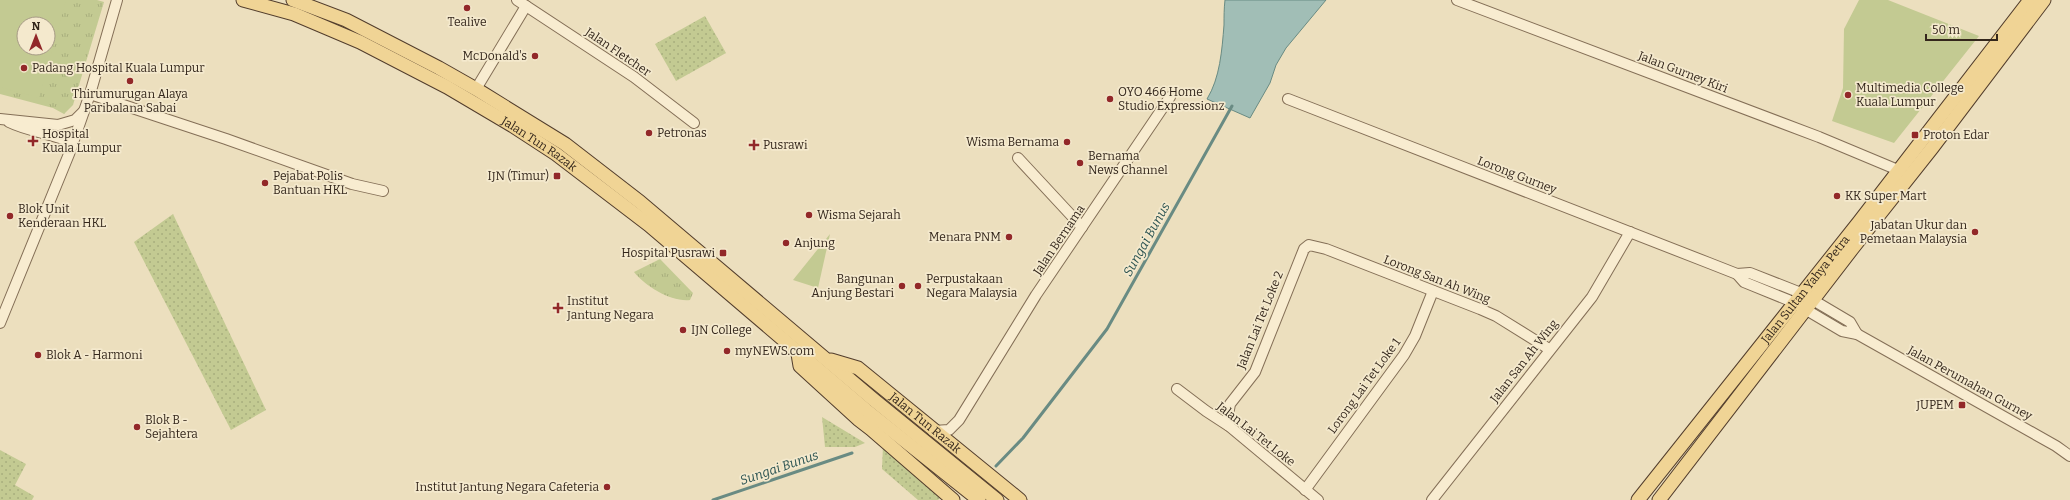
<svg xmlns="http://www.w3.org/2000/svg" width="2070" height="500" font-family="Bitter,serif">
<defs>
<pattern id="grass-dots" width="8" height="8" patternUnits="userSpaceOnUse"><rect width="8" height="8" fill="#c3ca92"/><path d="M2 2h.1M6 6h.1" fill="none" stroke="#a8ae7d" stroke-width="1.8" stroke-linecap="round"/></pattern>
<pattern id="park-tufts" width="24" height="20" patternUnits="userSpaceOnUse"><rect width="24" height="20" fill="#c3ca92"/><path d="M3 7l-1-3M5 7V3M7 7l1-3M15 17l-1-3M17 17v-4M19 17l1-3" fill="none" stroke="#a8ae7d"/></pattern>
</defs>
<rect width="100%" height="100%" fill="#ecdfbe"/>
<!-- grass -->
<g fill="url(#grass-dots)">
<path d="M705 16 726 53 676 81 655 44Z"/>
<path d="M173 214 266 410 231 430 134 242Z"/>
<path d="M822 417 865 443 855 447H825Z"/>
<path d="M883 446 941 497 938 500H918L882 469Z"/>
<path d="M0 450 26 464 15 485 34 496 32 500H0Z"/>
</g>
<!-- park -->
<g fill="url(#park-tufts)" fill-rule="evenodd">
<path d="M0 0H97L104 2 73 105 64 114 53 108 0 94ZM24 24H48V48H24Z"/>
<path d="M660 259 693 293 690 300C671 302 646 287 634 272Z"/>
</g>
<!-- garden -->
<g fill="#c3ca92" fill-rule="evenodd">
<path d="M0 0H66L39 98 0 87ZM24 24H48V48H24Z"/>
<path d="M1859 0H1888L1979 36 1894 143 1832 121 1843 88 1844 29Z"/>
<path d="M830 234 818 288 793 280Z"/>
</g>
<!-- water -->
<path fill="#a1beb6" stroke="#698b83" d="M1225 0H1326L1286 48 1276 65 1270 83 1250 118 1207 99C1220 78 1222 50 1224 25 1224 17 1224 8 1225 0Z"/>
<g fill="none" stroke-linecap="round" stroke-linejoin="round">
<!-- stream -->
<g stroke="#698b83" stroke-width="3">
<path d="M996 466 1023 438 1107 329 1232 106"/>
<path d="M713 500 852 453"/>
</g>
<!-- minor casing -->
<g stroke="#846f57" stroke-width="12">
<g id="minor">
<path d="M517 0 634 77 694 123"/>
<path d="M1457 0 1819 137 1898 170"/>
<path d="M476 89 526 6"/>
<path d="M90 94 226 139 352 184 383 191"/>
<path d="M1288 99 1709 263 1737 274 1750 273 1801 293 1850 322 1857 334"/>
<path d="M0 119 58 125 75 120 83 112"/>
<path d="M9 122C29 132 52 133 73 143"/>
<path d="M1018 158 1082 227"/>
<path d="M1737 274 1744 282 1793 302 1842 331 1857 334 2056 446 2070 456"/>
<path d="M0 323 69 154 90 94 117 0"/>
<path d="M1177 389 1206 411 1229 426 1318 500"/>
<path d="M1229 426 1228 415 1230 404 1255 372 1304 249 1309 245 1326 249 1480 309 1496 316 1549 349"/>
<path d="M933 431 949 430 959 420 1036 295 1170 97"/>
<path d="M1305 490 1404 355 1415 336 1433 291"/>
<path d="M1432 500 1592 297 1630 232"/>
</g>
</g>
<!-- major casing -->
<g stroke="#523d2c" stroke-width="15">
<g id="major">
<path id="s1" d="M243 0 294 14 360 42 447 87 513 126 556 154 649 225 866 410 979 500"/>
<path d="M293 0 346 20 439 68 476 89 565 144 640 202 874 400 997 500"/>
<path d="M798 354 800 366 858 419 871 429 953 500"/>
<path id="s2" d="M831 360 858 368 1020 500"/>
<path id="s3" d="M1638 500 1859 222 2030 0"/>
<path d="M1659 500 1852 249 1932 148 2044 0"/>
</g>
</g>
<!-- minor -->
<use href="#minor" stroke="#f8ecd0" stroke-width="10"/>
<!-- major -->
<use href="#major" stroke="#f0d495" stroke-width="13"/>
</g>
<!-- markers -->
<g fill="#922829" stroke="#f4e9cd" stroke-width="1.5">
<circle cx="467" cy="8" r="4"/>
<circle cx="535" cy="56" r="4"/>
<circle cx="24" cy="68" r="4"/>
<circle cx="130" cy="81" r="4"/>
<circle cx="1848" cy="95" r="4"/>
<circle cx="1110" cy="99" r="4"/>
<circle cx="649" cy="133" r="4"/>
<rect x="1911" y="131" width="8" height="8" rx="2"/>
<path d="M31 135h4v4h4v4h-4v4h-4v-4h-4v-4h4z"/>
<circle cx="1067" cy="142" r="4"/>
<path d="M752 139h4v4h4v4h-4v4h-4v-4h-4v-4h4z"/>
<circle cx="1080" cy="163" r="4"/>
<rect x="553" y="172" width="8" height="8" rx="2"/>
<circle cx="265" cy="183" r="4"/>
<circle cx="1837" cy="196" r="4"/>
<circle cx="809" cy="215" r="4"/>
<circle cx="10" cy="216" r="4"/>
<circle cx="1975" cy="232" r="4"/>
<circle cx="1009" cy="237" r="4"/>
<circle cx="786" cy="243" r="4"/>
<rect x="719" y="249" width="8" height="8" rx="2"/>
<circle cx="902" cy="286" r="4"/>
<circle cx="918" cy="286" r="4"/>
<path d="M556 302h4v4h4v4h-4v4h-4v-4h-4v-4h4z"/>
<circle cx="683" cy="330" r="4"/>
<circle cx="727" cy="351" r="4"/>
<circle cx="38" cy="355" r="4"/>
<rect x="1958" y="401" width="8" height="8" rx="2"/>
<circle cx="137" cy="427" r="4"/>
<circle cx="607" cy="487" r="4"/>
</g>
<g text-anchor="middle" stroke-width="3.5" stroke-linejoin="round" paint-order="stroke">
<!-- poi labels -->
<g font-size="12" fill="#34271c" stroke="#f4e9cd" text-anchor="start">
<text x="467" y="26" text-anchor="middle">Tealive</text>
<text x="527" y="60" text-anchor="end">McDonald's</text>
<text x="32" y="72">Padang Hospital Kuala Lumpur</text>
<text x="1856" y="92">Multimedia College<tspan x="1856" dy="14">Kuala Lumpur</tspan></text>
<text x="1118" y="96">OYO 466 Home<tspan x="1118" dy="14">Studio Expressionz</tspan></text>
<text x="130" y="98" text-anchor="middle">Thirumurugan Alaya<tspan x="130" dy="14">Paribalana Sabai</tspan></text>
<text x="657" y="137">Petronas</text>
<text x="42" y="138">Hospital<tspan x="42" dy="14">Kuala Lumpur</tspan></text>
<text x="1923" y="139">Proton Edar</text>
<text x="1059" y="146" text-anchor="end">Wisma Bernama</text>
<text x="763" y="149">Pusrawi</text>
<text x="1088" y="160">Bernama<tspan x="1088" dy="14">News Channel</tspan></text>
<text x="273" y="180">Pejabat Polis<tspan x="273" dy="14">Bantuan HKL</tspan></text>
<text x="549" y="180" text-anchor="end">IJN (Timur)</text>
<text x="1845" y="200">KK Super Mart</text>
<text x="18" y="213">Blok Unit<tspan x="18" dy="14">Kenderaan HKL</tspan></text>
<text x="817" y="219">Wisma Sejarah</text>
<text x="1967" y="229" text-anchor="end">Jabatan Ukur dan<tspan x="1967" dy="14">Pemetaan Malaysia</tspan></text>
<text x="1001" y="241" text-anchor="end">Menara PNM</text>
<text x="794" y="247">Anjung</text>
<text x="715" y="257" text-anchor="end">Hospital Pusrawi</text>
<text x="894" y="283" text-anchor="end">Bangunan<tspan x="894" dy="14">Anjung Bestari</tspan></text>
<text x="926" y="283">Perpustakaan<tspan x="926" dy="14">Negara Malaysia</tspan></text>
<text x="567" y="305">Institut<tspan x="567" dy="14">Jantung Negara</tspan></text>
<text x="691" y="334">IJN College</text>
<text x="735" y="355">myNEWS.com</text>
<text x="46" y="359">Blok A - Harmoni</text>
<text x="1954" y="409" text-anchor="end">JUPEM</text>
<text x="145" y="424">Blok B -<tspan x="145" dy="14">Sejahtera</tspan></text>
<text x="599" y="491" text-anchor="end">Institut Jantung Negara Cafeteria</text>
</g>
<!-- street labels -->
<g font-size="12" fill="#34271c" stroke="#f4e9cd">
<text transform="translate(618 52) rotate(34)" y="4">Jalan Fletcher</text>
<text transform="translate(1683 72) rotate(21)" y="4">Jalan Gurney Kiri</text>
<text dy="4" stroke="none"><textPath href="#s1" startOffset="331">Jalan Tun Razak</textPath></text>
<text transform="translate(1517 175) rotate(21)" y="4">Lorong Gurney</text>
<text transform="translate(1059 240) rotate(-56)" y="4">Jalan Bernama</text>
<text transform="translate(1437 279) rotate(21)" y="4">Lorong San Ah Wing</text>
<text dy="4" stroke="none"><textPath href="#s3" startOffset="269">Jalan Sultan Yahya Petra</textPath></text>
<text transform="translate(1260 320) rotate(-68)" y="4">Jalan Lai Tet Loke 2</text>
<text transform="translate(1524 361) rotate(-52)" y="4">Jalan San Ah Wing</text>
<text transform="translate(1970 383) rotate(29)" y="4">Jalan Perumahan Gurney</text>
<text transform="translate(1364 386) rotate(-54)" y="4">Lorong Lai Tet Loke 1</text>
<text dy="4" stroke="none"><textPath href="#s2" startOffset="115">Jalan Tun Razak</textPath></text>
<text transform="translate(1256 434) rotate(38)" y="4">Jalan Lai Tet Loke</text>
</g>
<!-- water labels -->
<g font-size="13" font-style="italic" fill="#2b5351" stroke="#f4e9cd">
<text transform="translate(1146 239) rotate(-61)" y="5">Sungai Bunus</text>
<text transform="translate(779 467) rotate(-19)" y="5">Sungai Bunus</text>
</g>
</g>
<!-- north arrow -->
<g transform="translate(36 36)"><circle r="19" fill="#f4e9cd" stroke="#a79b86"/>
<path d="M0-3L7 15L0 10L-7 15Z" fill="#922829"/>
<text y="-6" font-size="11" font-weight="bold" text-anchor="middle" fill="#34271c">N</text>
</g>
<!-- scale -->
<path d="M1926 34v6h71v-6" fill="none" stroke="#34271c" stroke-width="2"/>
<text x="1932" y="34" font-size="12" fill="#34271c" stroke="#f4e9cd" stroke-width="3" paint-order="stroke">50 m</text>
</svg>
